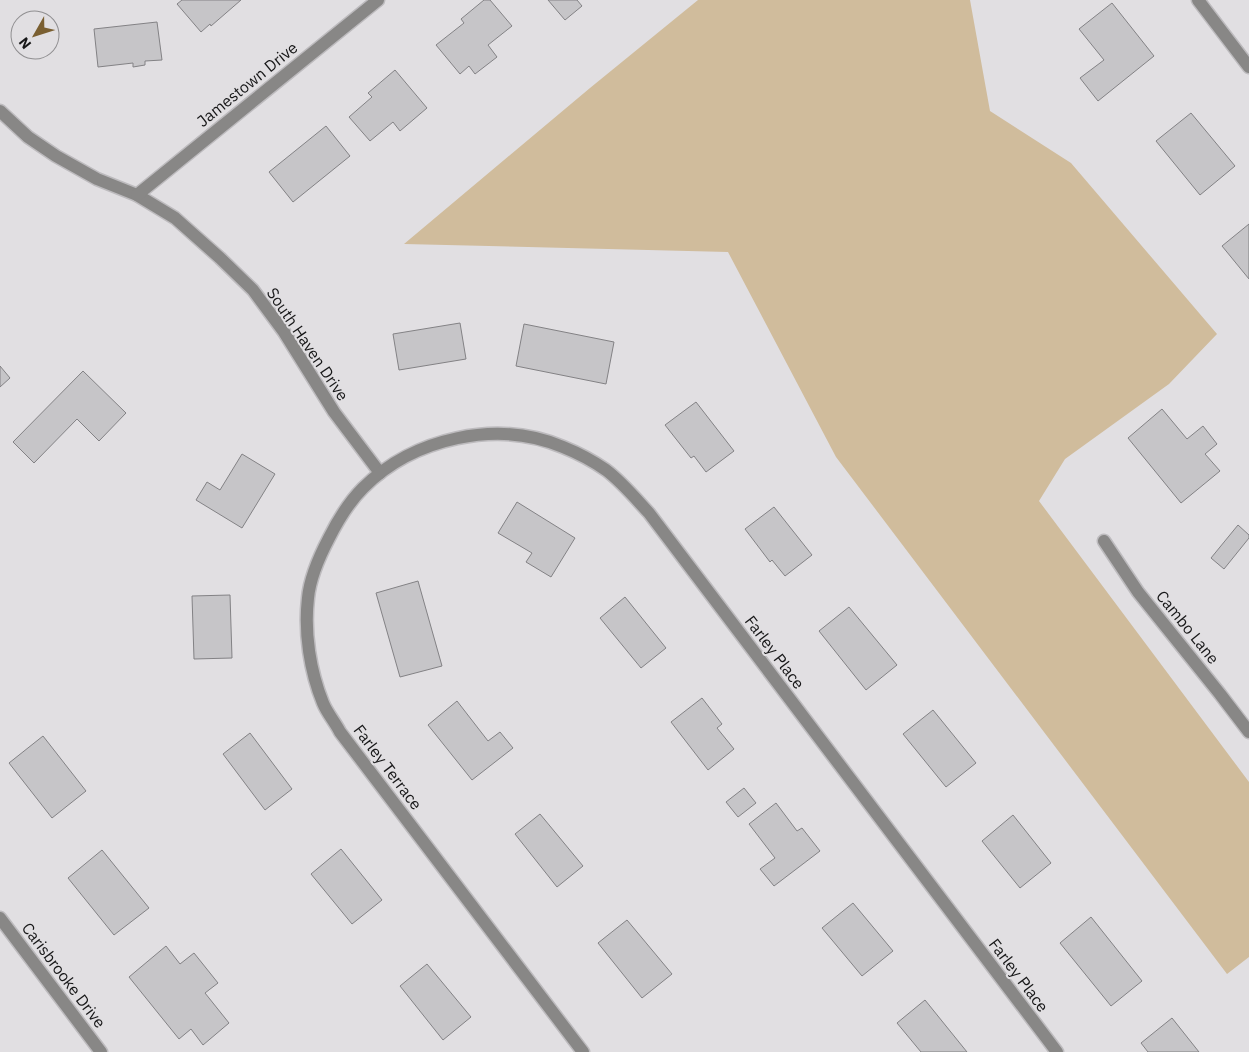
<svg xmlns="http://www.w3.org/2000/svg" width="1249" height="1052" font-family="'IBM Plex Sans',sans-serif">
<rect width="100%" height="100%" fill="#e1dfe2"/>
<!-- green -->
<path fill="#d0bc9c" d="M698 0H970L990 111 1071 163 1217 334 1169 384 1065 459 1039 501 1249 782V957L1227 974 836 457 728 252 404 244 590 88Z"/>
<!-- building -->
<g fill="#c6c5c8" stroke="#838285">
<path d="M182 0H241L211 26 210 24 201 32 177 4Z"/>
<path d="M484 0H490L512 26 488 45 497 57 475 74 469 66 460 74 436 45 464 23 461 19Z"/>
<path d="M548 0H577L582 6 565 20Z"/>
<path d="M1112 3 1154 56 1098 101 1080 78 1104 60 1079 29Z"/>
<path d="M157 22 162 60 145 61V65L133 67V63L98 67 94 29Z"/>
<path d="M395 70 427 108 400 131 393 122 370 141 349 117 372 97 368 93Z"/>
<path d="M1191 113 1235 166 1200 195 1156 141Z"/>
<path d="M326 126 350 156 293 202 269 172Z"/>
<path d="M1249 224V279L1222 246Z"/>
<path d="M460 323 466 359 399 370 393 334Z"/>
<path d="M524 324 614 342 606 384 516 366Z"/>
<path d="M0 366 10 378 0 387Z"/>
<path d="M83 371 126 413 99 441 77 419 34 463 13 442Z"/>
<path d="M696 402 734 451 706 472 694 456 691 458 665 425Z"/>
<path d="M1162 409 1187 439 1203 426 1217 444 1205 454 1220 471 1181 503 1128 438Z"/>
<path d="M242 454 275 474 242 528 196 500 207 482 220 490Z"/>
<path d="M517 502 575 538 551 577 526 562 532 553 498 533Z"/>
<path d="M774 507 812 555 785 576 772 560 770 562 745 529Z"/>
<path d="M1238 525 1249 535V538L1224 569 1211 558Z"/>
<path d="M418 581 442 666 400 677 376 593Z"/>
<path d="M230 595 232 658 194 659 192 596Z"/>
<path d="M625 597 666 648 641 668 600 618Z"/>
<path d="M849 607 897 665 866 690 819 631Z"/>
<path d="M702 698 722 724 717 728 734 749 708 770 671 722Z"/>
<path d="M457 701 488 741 500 732 513 748 472 780 428 725Z"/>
<path d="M933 710 976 763 946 787 903 734Z"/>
<path d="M250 733 292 789 265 810 223 754Z"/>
<path d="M43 736 86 791 52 818 9 763Z"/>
<path d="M744 788 756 803 738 817 726 802Z"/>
<path d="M776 803 797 831 802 828 820 851 774 886 760 869 775 858 749 824Z"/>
<path d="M540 814 583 866 557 887 515 834Z"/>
<path d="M1013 815 1051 863 1020 888 982 841Z"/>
<path d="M341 849 382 900 352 924 311 874Z"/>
<path d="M102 850 149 908 114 935 68 878Z"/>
<path d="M853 903 893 951 862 976 822 928Z"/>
<path d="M1091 917 1142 981 1111 1006 1060 943Z"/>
<path d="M627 920 672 974 642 998 598 943Z"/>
<path d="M166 946 180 964 194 953 218 983 205 993 229 1023 203 1045 191 1029 179 1039 129 977Z"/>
<path d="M427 964 471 1017 443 1040 400 986Z"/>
<path d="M925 1000 967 1052H921L897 1023Z"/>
<path d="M1172 1018 1199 1052H1148L1141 1043Z"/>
</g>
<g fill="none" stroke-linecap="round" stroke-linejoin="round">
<!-- minor casing -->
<g stroke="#bdbbbe" stroke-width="15">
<g id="minor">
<path d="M1198 0 1249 67"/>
<path d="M0 111 28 137 56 156 97 179 137 195 175 218 220 258 253 290 284 332 334 412 380 473"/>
<path d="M137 195 378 0"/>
<path d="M1104 541 1138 592 1220 694 1249 732"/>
<path d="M0 918 101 1052"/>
<path d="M583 1052 340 732C335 722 327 713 323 703 310 671 304 633 308 598 310 577 319 557 329 538 338 520 349 502 363 488 413 438 497 419 563 447 578 453 593 461 606 470 622 482 636 499 649 513L1057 1052"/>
</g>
</g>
<!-- minor -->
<use href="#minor" stroke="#888786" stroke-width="12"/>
</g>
<g text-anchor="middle" stroke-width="4" stroke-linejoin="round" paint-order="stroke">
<!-- street labels -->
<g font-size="16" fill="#171718" stroke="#e1dfe2">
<text transform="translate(247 84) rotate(-39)" y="6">Jamestown Drive</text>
<text transform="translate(308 344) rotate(56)" y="6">South Haven Drive</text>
<text transform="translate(1188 627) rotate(51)" y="6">Cambo Lane</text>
<text transform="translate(775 652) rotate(53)" y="6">Farley Place</text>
<text transform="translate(388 767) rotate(53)" y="6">Farley Terrace</text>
<text transform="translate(64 975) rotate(53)" y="6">Carisbrooke Drive</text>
<text transform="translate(1019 975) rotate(53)" y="6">Farley Place</text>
</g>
</g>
<!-- north arrow -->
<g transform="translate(35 35) rotate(231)"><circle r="24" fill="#e1dfe2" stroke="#908f91"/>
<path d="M0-4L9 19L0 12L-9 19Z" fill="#7a5f31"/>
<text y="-8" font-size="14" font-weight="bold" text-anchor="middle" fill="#171718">N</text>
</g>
</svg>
